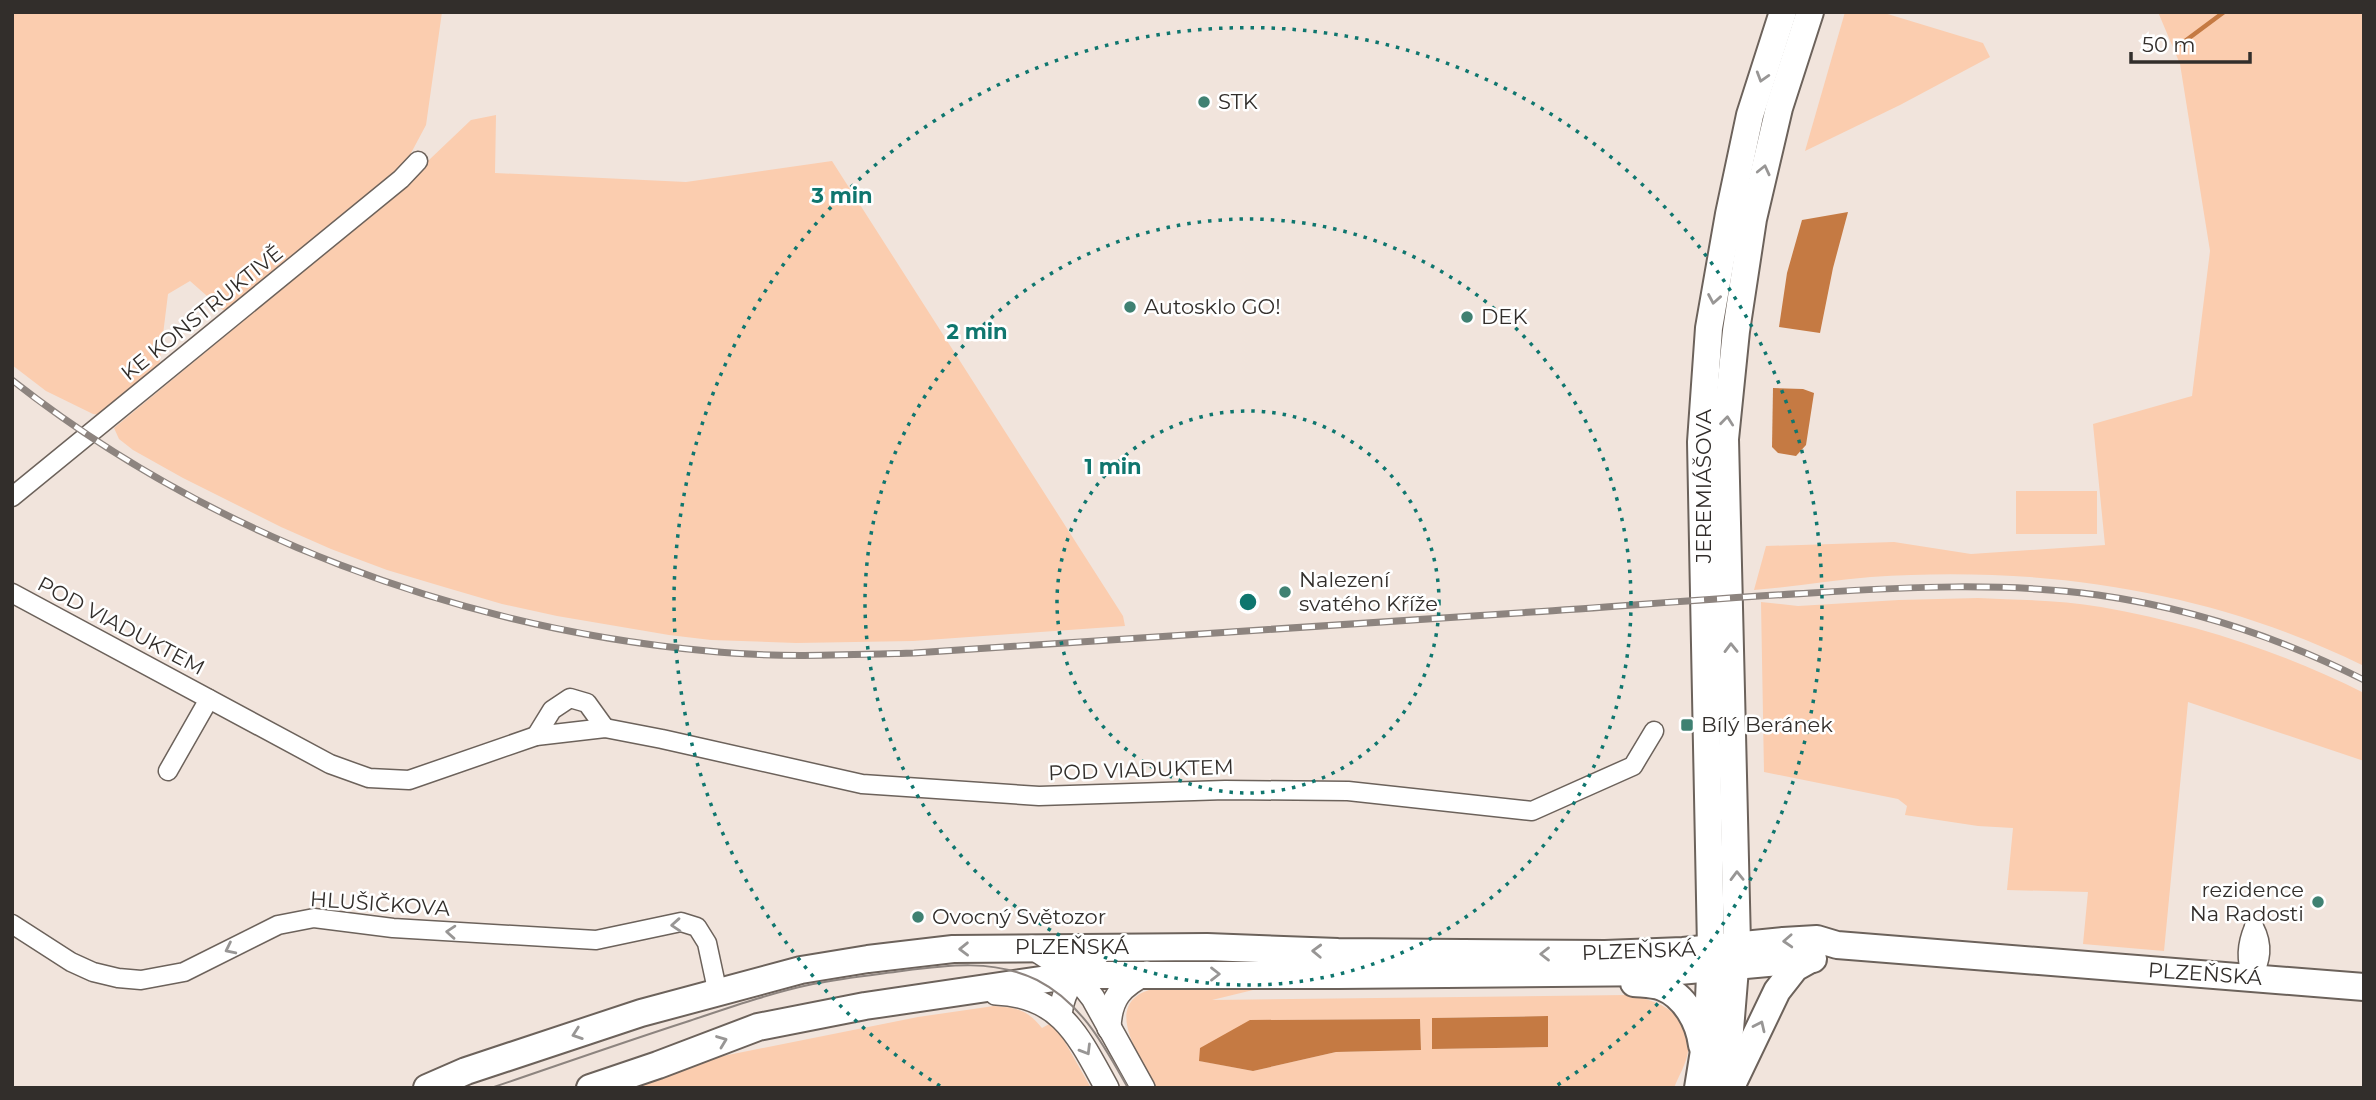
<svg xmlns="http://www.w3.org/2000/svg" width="2376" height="1100" font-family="Montserrat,sans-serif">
<rect width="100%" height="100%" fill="#f1e4dc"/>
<!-- green -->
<g fill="#fbcdaf" fill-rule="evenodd">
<path d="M12 12H442L426 125 402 170 429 160 471 120 496 115 495 173 686 182 832 161 1123 616 1125 626 913 641 796 643 711 640 669 635 557 616 502 604 444 587 387 570 331 549 281 527 183 478 133 450 119 439 114 428 248 317 223 310 190 281 168 294 159 367 101 415 93 414 46 391 12 365Z"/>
<path d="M1845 12H1881L1983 43 1990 57 1900 105 1805 151Z"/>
<path d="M2158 12H2364V666C2211 590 2040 565 1871 577 1832 580 1793 587 1754 590L1766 546 1894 542 1971 554 2105 545 2093 424 2192 396 2210 251 2180 64Z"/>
<rect x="2016" y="491" width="81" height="43"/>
<path d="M1978 598C2019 600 2060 600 2101 607 2192 623 2281 651 2364 693V761L2188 702 2164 951 2083 944 2088 892 2007 890 2013 828 1978 826 1905 815 1907 806 1898 799 1764 772 1761 602 1798 606 1899 600Z"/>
<path d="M1156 988 1253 990 1212 1000 1626 995C1655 998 1694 1015 1688 1051 1687 1063 1678 1077 1674 1088H1157C1140 1056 1098 1001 1156 988ZM1547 1016 1548 1047 1433 1049V1018ZM1420 1019 1421 1050 1336 1052 1253 1071 1200 1061 1251 1020Z"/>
<path d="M994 1006C1018 1008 1026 1009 1042 1028L1051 1023 1057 1028 1091 1088H621L698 1061 918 1017Z"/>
</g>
<!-- water -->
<g fill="#c57a43">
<path d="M1848 212 1833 268 1820 333 1779 327 1787 273 1802 220Z"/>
<path d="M1773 388 1803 389 1814 393 1806 445 1796 456 1778 453 1772 447Z"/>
<path d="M1548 1016V1047L1432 1049V1018Z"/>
<path d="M1420 1019 1421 1050 1336 1052 1253 1071 1199 1061 1200 1048 1250 1020Z"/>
</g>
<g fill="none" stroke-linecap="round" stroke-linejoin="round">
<!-- stream -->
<path stroke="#c57a43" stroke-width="4.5" d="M2181 44 2224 12"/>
<!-- minor casing -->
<g stroke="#6c625b" stroke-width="21">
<g id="minor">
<path d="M12 497 401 179 418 161"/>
<path d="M12 593 330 764 369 778 409 780 536 736 605 728 662 739 862 784 1039 796 1225 790 1348 791 1532 811 1633 766 1654 731"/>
<path d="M536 736 552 710 570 698 587 703 605 728"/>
<path d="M168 771 209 699"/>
<path d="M12 924 71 962 93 972 118 978 141 980 184 972 278 925 314 918 393 928 596 940 681 922 697 927 707 943 718 994"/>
<path d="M2252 978C2261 960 2264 946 2254 927"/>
<path d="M2252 978C2246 959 2246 946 2254 927"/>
</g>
</g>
<!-- tertiary casing -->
<g stroke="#6c625b" stroke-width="26">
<g id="tertiary">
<path d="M1032 947 1075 975 1093 998 1143 1088"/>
<path d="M996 993C1061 995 1079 1037 1107 1088"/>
<path d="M1060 1015C1063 983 1083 967 1105 947"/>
<path d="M1109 1028C1110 998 1121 986 1147 973"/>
</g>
</g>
<!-- secondary casing -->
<g stroke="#6c625b" stroke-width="30">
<g id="secondary">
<path d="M1634 983C1644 984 1654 984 1662 987 1685 996 1699 1022 1702 1045"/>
<path d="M1731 1087 1777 991 1795 968 1811 959"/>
<path d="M427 1088 466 1071 641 1013 801 970 868 959 953 949 1207 947 1338 952 1605 954 1683 951 1783 941 1817 939 1837 945 2364 987"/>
<path d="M590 1088 658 1065 758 1027 865 1006 1075 975H1339L1668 972 1813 959"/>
<path d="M1698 1088 1708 1026 1711 948 1701 442 1709 328 1729 214 1750 115 1783 12"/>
<path d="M1722 1088 1729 1042 1737 944 1725 439 1736 331 1753 219 1779 108 1810 12"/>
</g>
</g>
<!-- minor -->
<use href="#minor" stroke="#fff" stroke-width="18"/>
<!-- tertiary -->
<use href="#tertiary" stroke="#fff" stroke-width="23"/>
<!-- secondary -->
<use href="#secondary" stroke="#fff" stroke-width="26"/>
<!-- tram -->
<path stroke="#8d847f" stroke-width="2" d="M491 1088C556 1066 621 1043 686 1022 728 1008 770 993 813 984 843 978 872 975 902 971 948 965 994 959 1037 980 1082 1003 1104 1046 1128 1088"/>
<!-- rail casing -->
<g stroke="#8d847f" stroke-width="7">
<path id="rail" d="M12 380C209 535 459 628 708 651 776 658 845 655 914 653 1120 639 1326 626 1532 612 1625 606 1718 598 1811 593 1907 587 2003 582 2098 595 2190 608 2281 638 2364 680"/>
</g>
<!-- rail -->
<use href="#rail" stroke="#fff" stroke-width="4.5" stroke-dasharray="13" stroke-linecap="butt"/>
</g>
<!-- one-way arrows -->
<defs><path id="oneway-chevron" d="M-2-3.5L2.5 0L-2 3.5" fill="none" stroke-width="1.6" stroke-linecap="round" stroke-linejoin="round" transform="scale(1.75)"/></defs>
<g stroke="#989695">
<use href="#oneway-chevron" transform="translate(1762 77) rotate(107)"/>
<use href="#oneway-chevron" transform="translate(1764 170) rotate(-77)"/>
<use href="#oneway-chevron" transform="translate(1714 299) rotate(100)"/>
<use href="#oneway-chevron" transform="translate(1727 421) rotate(-84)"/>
<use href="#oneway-chevron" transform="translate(1731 648) rotate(-91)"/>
<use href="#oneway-chevron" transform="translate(1737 876) rotate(-91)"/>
<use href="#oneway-chevron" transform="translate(676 925) rotate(176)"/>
<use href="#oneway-chevron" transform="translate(451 932) rotate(-176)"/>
<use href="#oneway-chevron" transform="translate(1788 941) rotate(177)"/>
<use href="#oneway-chevron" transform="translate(230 949) rotate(154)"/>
<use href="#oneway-chevron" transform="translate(964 949) rotate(179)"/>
<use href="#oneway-chevron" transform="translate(1317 951) rotate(-178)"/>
<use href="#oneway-chevron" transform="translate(1545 954) rotate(-180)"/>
<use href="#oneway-chevron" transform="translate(1215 974)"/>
<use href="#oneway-chevron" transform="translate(1760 1026) rotate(-65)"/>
<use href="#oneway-chevron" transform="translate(577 1034) rotate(161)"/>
<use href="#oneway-chevron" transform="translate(722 1041) rotate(-21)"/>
<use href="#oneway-chevron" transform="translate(1086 1050) rotate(59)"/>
</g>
<!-- distance rings -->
<g fill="none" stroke="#0f766e" stroke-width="3.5" stroke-dasharray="3.5 7">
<circle cx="1248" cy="602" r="191"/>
<circle cx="1248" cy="602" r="383"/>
<path d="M940 1086A574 574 0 1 1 1556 1086"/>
</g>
<!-- markers -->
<g fill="#3f8172" stroke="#fff" stroke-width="2.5">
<circle cx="1204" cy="102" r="7"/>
<circle cx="1130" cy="307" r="7"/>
<circle cx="1467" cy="317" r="7"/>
<circle cx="1285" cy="592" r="7"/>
<rect x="1680" y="718" width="14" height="14" rx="3.5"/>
<circle cx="2318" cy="902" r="7"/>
<circle cx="918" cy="917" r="7"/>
</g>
<g text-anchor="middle" stroke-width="5" stroke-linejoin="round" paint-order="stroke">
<!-- poi labels -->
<g font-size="21" fill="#322e2b" stroke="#fff" text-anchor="start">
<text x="1218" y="109">STK</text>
<text x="1144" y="314">Autosklo GO!</text>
<text x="1481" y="324">DEK</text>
<text x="1299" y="587">Nalezení<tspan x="1299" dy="24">svatého Kříže</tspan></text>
<text x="1701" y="732">Bílý Beránek</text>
<text x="2304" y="897" text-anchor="end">rezidence<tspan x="2304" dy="24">Na Radosti</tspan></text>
<text x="932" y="924">Ovocný Světozor</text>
</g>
<!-- street labels -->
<g font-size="21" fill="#322e2b" stroke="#fff">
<text transform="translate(202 313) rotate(-39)" y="7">KE KONSTRUKTIVĚ</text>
<text transform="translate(1704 486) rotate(-90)" y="7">JEREMIÁŠOVA</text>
<text transform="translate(121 626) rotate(28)" y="7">POD VIADUKTEM</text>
<text transform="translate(1141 770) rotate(-2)" y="7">POD VIADUKTEM</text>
<text transform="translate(380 904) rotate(4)" y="7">HLUŠIČKOVA</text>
<text x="1072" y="954">PLZEŇSKÁ</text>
<text transform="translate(1639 951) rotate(-2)" y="7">PLZEŇSKÁ</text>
<text transform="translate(2205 974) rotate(4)" y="7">PLZEŇSKÁ</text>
</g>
</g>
<circle cx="1248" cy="602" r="10" fill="#0f766e" stroke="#fff" stroke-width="3.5"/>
<g font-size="21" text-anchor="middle" font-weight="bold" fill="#0f766e" stroke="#fff" stroke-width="5" stroke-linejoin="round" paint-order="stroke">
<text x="842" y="203">3 min</text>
<text x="977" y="339">2 min</text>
<text x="1113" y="474">1 min</text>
</g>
<!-- border -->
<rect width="2376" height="1100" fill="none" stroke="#322e2b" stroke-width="28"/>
<!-- scale -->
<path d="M2131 52v10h119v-10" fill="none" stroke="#322e2b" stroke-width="3.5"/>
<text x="2142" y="52" font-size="21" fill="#322e2b" stroke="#ffffff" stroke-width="5" paint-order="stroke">50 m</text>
</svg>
